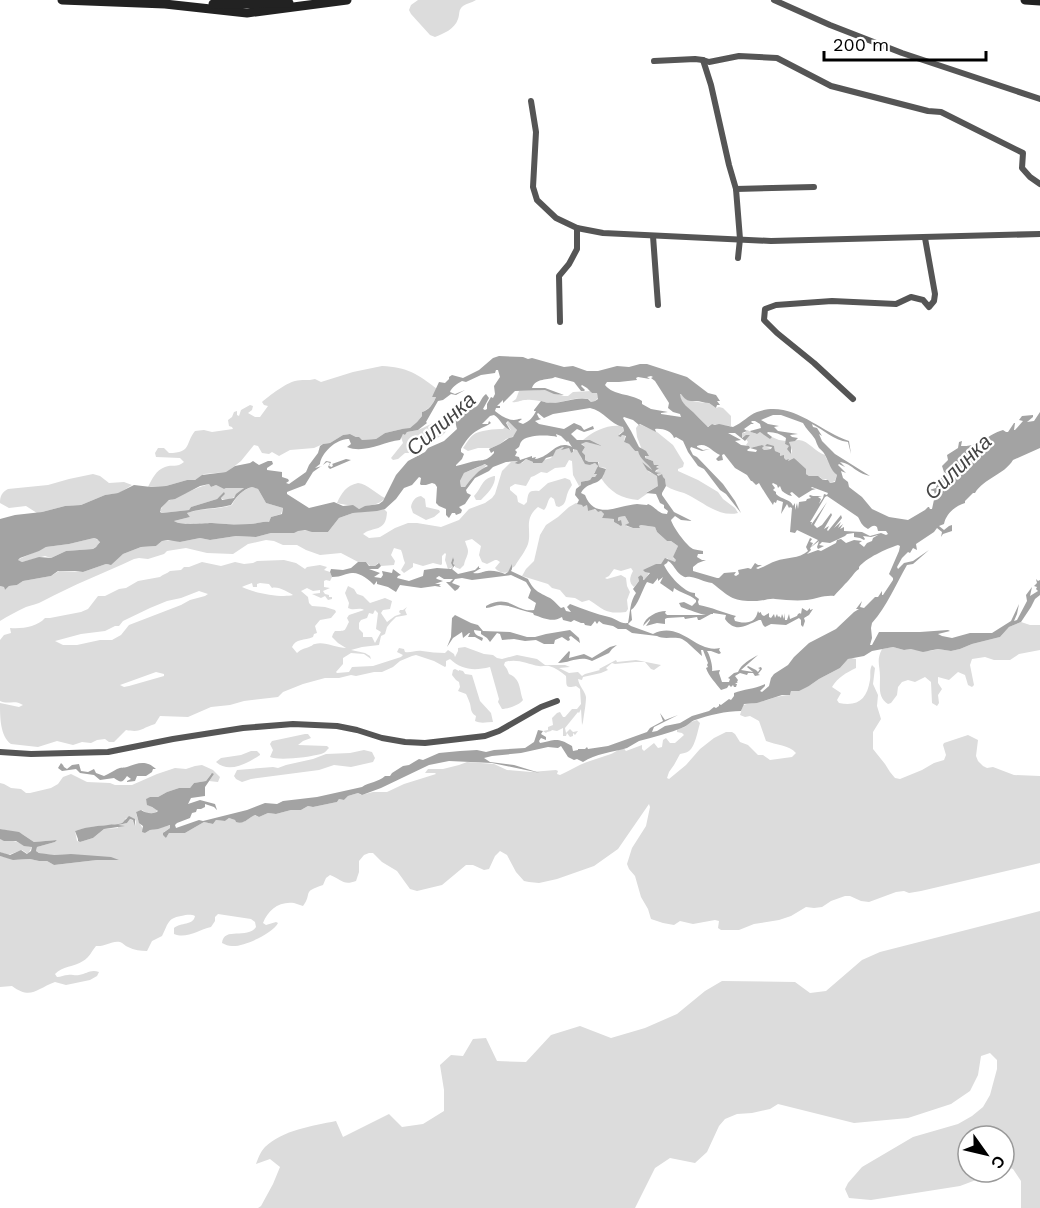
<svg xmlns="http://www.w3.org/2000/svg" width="1040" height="1208" font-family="'Work Sans',sans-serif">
<rect width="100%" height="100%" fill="#fff"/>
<!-- green -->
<g fill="#dcdcdc" fill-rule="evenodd">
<path d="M418 0H476C472 3 467 3 463 6 458 10 460 14 458 19 455 29 443 34 435 37L430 35 411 14 409 10 411 5Z"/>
<path d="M382 366C407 367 418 374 437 389L432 397H436C434 403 428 410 422 412V416L417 422 409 429H402L385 433 376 439 362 440 350 434 343 435 330 443 323 444 314 448 290 450 279 456 272 452 269 454 262 453 258 446 254 445 241 461 227 472 204 474 195 480H187L166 486 148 487C152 479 156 470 165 467 172 464 177 468 184 462L180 458C172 458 165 457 156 457L155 453 158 448H164L169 453C192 453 185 443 195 431L204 430 212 432 233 429 232 427 229 426 228 420 232 417 234 412 237 411V415L239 416 241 410 250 405 253 406 252 410 248 413 255 417H260L268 406 264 405 262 402C269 396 286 383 295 381 302 379 308 381 315 379L321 382 353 372Z"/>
<path d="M540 390H546L564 396H568L573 392 591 391 592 393H597L598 398 595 401 591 402 589 399C575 396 564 403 550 403 542 402 534 399 526 400 520 400 518 403 512 402L516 399 519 391Z"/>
<path d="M681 393 687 400C695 401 701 403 709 403L716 408 719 407 723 408 731 416V426C729 426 714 425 712 424L709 426H707C703 422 700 418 696 415 689 407 681 406 679 395Z"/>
<path d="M442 420C454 429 442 438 432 439 427 440 422 439 417 439L412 444 410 453H405L398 459 393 460 391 458 403 443 401 437 403 434 405 435 407 432C411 431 414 431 418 430 426 427 433 422 442 420Z"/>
<path d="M508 421 517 430 515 436 506 439 500 444 491 448H478L468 451 463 448C466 444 469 438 473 435 479 430 495 429 503 429L505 427 511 430 507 424Z"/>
<path d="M639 424 657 432 673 445 684 463 683 467 678 469V471L698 480 718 492 723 499 735 508 738 513C718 518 701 500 684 493 678 491 672 490 666 486L665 479 662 477V474L658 476V486L647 492 646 493H648L638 500C622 499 610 492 601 478L603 477 606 468 599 467V462H589L585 460V455L582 452 585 447 581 443 586 442 600 445 590 440H583C593 431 608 424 622 426L624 431 619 434 621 437 622 435 625 436 624 442 629 444 635 451H638C642 460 648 463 652 470L642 462 649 472 657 475 660 473 656 472 655 471 659 470 656 467 659 466 654 465 653 461 645 458V457L648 455 642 450 637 437 636 428Z"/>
<path d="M747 430 756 434 760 432 779 440 786 441 785 444 789 446 791 454 792 451 789 442C792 441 795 440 799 440 809 441 815 452 825 455 826 460 830 462 832 467 834 471 833 472 837 475L835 481 830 483 826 479 823 480 820 477 809 476 806 474C806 466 797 464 794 458L788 461V460H786L783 458 784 456H780V453L775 451 774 446 766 447 772 448 764 450 762 448 763 445 749 448H750L746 445 748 442 746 439 750 435 742 437V433H745Z"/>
<path d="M563 447H565L562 449 569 448 571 453 573 452 574 449C579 450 580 453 581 458L590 465 595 463 597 465 598 468 594 473 597 474 595 477H592L590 480H588L581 483V485L579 486 573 475 572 461 569 460 565 467 555 468 547 473 541 472 534 476 531 477 526 486 515 484 510 487V490L517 496 518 502 524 505 527 502C528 492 529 490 539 491L548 483 565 478 570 480 572 485C571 487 569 489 568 492 565 499 567 504 559 507L556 506 554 499 551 497C547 500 548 506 544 510L538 507C523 519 532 531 528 544 525 552 519 559 515 566L512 568V565L508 572C504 574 498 572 495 568L500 562 497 560H495L487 564 482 562 479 555 481 546 472 539 465 541C466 545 468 548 468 551 468 556 465 559 464 565L460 569 455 567V565L453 564 454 560 453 557 451 563 453 567 448 569 445 560 446 554 445 553 442 556V564L441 565 433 563 423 566 413 563V567L404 573 401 570 405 563C403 559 403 554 401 550L394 548 391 555 395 561 394 565 381 566 378 563 375 566H370L366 562 360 563 341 553 320 555 306 550 297 545H283L274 541 266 540 248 544 233 554 207 553 186 548 167 551 164 554 148 559 139 558 134 559C104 573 73 585 43 601 38 604 31 605 26 607 17 611 8 616 0 621V586L4 587 5 590 9 586 17 585 23 581 51 576 59 571 83 572 106 564 109 565 123 554 141 547 156 546 162 541 175 540 180 542 200 538 210 540 236 536 256 537 271 533H283L300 530 328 532 339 518 353 513 384 509 387 512C386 533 373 526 363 534L369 538 380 537 395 528 408 523H417L441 527 459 520 469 509 485 503 492 498 495 494 502 471 511 462 518 461 516 464 522 463 526 459 533 462V463L551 458 556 450Z"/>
<path d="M488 464 476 475 464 488 461 487 460 481 464 473 479 467 481 465Z"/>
<path d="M93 474 100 476 109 483 124 482 132 485 119 493 105 495 81 505 65 506 42 512 37 513 26 506 9 508 0 503C0 496 2 492 8 489L48 485 69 479Z"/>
<path d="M494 476H495C496 485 487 494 481 500H476L474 496C482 488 481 479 494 476Z"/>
<path d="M358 483C368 484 376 494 385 498 379 506 368 504 359 509 350 503 346 506 337 503 342 492 346 486 358 483Z"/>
<path d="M209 484 211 487 216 485 224 489 226 488H244C238 495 232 501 222 499L221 498 225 494 224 493 217 499 191 507 189 510 162 513 160 511C162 507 166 502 170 500 183 494 196 488 209 484Z"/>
<path d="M252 487 258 489 266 503 283 508 281 514 271 517 269 522C262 521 257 524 250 524 242 524 234 525 226 524 221 524 216 523 211 523 202 523 182 526 174 521L190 517 187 513C201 508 217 510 232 505 236 496 244 489 252 487Z"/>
<path d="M421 496 425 499 426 507 439 510 440 512 434 517 426 520 413 513 411 507C412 501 415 497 421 496Z"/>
<path d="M576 503 582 505 583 507 587 505 588 511 594 509 598 512 601 511 604 514 602 518 614 519V522L619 525 621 520 618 521V518L619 517 625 516 629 523 626 525V526L633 528H640L639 526 641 525 655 527 657 532 667 541H671L678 546 673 558 676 560V562L673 563 667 558 661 564C649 563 651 574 644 580H643V577L641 575 638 577 639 581 634 587C628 582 630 577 633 571L631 568 621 571 614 569 609 576 605 578 607 579 621 575 626 578 627 586 630 592 627 600 628 609 626 612C606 614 606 611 589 600L582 602 575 598 566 597 560 590 552 588 548 584 522 576 526 569 534 561 540 535 546 525 558 517 569 507Z"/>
<path d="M94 538 100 541 98 545 93 549 66 551 51 558 45 556 22 562 17 560 46 547 69 544Z"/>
<path d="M284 560 296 563 305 569 307 567 320 565 327 567 324 570 330 572 332 577 330 581 326 580 324 581V587L330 588 323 591 325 594 329 595V597H332V599L328 600 325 596 321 598 312 594 320 593V590L313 591 307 588 301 591 308 597 309 603 312 606 325 607 335 610 336 612 331 618 320 620 315 626 317 633 314 634 313 637C304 641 296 638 292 647L297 653C302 648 305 649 311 646 312 646 313 644 315 644 324 641 337 648 346 648L338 643 332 637 333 634 335 631C347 631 344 631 349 622L347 618 349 615 364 610C359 607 354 611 348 608L349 603 345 593 348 586 354 589 357 594 363 596 370 603 385 598 392 601 390 609 383 610 381 613 387 622 395 616 401 614 399 612 400 610H403L407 607 405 610 407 615 396 617 391 622 387 627 385 634 381 636 379 645 362 647 351 650 365 653 370 656 371 659 364 654 351 653 343 658V664L336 672 337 673 349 672 352 667 373 666 401 657 403 655 397 652 399 648 404 649 405 652C411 653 416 650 422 651 430 652 437 653 445 653L448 650 454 654 455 657 458 651V648L465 647 484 654 493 655 497 658 502 659 517 655 537 659 545 665H565L570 667 559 668 569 673 578 672 582 676 585 674 600 670 599 669 616 660 617 662 636 660 661 665 654 670 651 669 645 662H635L615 664 612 663 606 668 608 670 601 673 583 677 582 680 578 679C579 686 585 691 586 697 586 704 584 714 583 722L582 725 581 709 579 713 578 712 565 728 566 733 570 729 573 732 578 731 575 735 573 733V736L570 737 567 733 566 736H563V728L557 731 552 730 551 731 547 732 546 733 543 731 548 730V727L553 725 552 718 557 713 560 712 563 717H565L572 709H577L581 704 580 689 576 686C564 689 567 685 566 676 561 672 556 668 549 666 546 665 542 667 539 666 527 664 517 658 505 662L504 665 507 669 509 674C521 679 519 689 523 700 520 705 507 709 502 709L498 702 499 699 490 667C474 671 462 670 450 659L446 661V666L445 667 434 661 416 655 412 656 400 661 393 667 382 672H374L356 676 351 675 339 678H325L303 684 283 692 278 697 244 701 230 705 211 707 188 717 160 716 155 724C141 728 142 733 126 730L114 742H109L105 739 97 740 91 743 82 742 73 745 57 741 38 747 11 744C0 736 0 717 0 703L19 707 23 705C14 699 9 705 0 701V640L4 635 11 633 10 628C22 629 37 627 45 618H50L81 612 88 609 98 596H105L119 589 126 588 138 581 160 577C163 574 167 574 170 571L181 570 184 567H189L202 562 221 566 235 562 244 564 253 563 257 561ZM252 583 253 587H257V584L260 583 269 584 272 588C278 586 288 592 293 595 281 598 254 593 242 587L244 586ZM199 591 208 594 205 596 190 600 181 605 129 625 121 635 112 640H100L77 645H63L55 641 81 634 105 631 115 626H119L123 621 150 608 167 601 181 598ZM375 610 378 613 376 629 381 632 375 643 372 637H363V633L359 629V623L361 620 367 618 369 613 373 614ZM156 672 164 674V676L129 686 124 687 120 685Z"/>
<path d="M1021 622 1030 625H1040V650L1019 654 1010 660H994L985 657 972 659 970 665 974 685 972 687 968 685 965 675 958 672 949 680 938 677V683L942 689 938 695 939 703 937 706 932 703 931 682 925 677 915 682 908 680 902 682 898 687 897 695 891 703 888 704C878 698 880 688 880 677 880 665 876 661 882 649L893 647 904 650 911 649 930 651 938 649 951 651 960 649 972 644 1000 637 1009 627Z"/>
<path d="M851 658 856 659V668C846 673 838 677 832 687L841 693 837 700 839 703C858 707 867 699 870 680 871 674 869 671 872 665L875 668 873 684 878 695 877 706 881 719 873 732V749L885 764 890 772 895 778 900 779 922 770 934 763 944 760 946 755 943 745 944 743 968 735 978 740 976 756 978 761 983 766 987 768 993 767 1014 775 1040 776V863L921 891 909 893 904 891 896 892 869 902 861 901 850 896H845L831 901 822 907 814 908 806 907 791 916 779 920 754 924 739 930H721L718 928 719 921 715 920 693 924 680 921 674 925 663 923 651 919 648 909 641 897 635 876 629 869 627 864 632 848 646 826 650 807 649 804 618 849 594 866 557 879 539 883 529 882 524 881 516 872 507 855 500 851 495 856 489 869 484 870 473 865H466L442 885 417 891 410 889 397 871 382 862 373 853H369L364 855 359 861V872L356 881C343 886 341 879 330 875L326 878 323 885C301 892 313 893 303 906 300 905 297 904 294 903 279 901 268 910 263 923L266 925 276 922 278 923C273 933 244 947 232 946 228 946 226 945 222 943 224 926 247 940 256 927L255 922 251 919 218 914 215 917V921L211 927C198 930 187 939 174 934V928C181 922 193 926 195 916 190 914 187 915 181 916 167 918 168 925 162 936L152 941 147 951C141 951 134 950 128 947 125 946 123 943 120 942 112 940 105 947 96 946 91 952 90 957 83 961 74 967 62 966 55 974L57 977C61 977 64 975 68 975 71 974 75 976 79 975 87 974 90 969 99 972L97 976 90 980 66 985 55 982C36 989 31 1000 12 986L0 987V856L17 860 30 859 39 861H47L54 865 97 860H118C104 858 89 856 74 855 62 853 46 858 36 851L37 847 55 842 57 840 34 842 22 834 0 829V783L4 784 11 788 21 789 26 793H30L51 788 58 784 63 777 71 774 87 782 110 783 115 785H132L157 774 175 768 186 769 195 766 202 765 213 770 220 777 218 782 209 781 214 774H211L206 781 194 783 190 788H179L167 792 158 797H152L146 799 148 805 157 810 156 813H147L142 810 136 812C137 820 142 826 145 833L150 830 171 825 170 828 164 832 166 838 169 833H185L204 822 213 824 216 820 225 821 229 818 235 820 236 822C244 824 248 819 254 815L259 817 268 813 276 814 291 810H301L308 806 313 807 337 802 339 799 344 800 348 796 358 793 361 795 373 792H387L404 784 436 774 435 773H425L428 769H443L459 765 467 762 494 764 507 770 531 772 556 770 558 771 557 774 560 775C569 771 578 765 587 762 595 759 603 757 611 754 616 752 618 749 624 748L625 750 626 751 642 745V749L644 751 654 743 658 748 662 747 663 740 666 738 670 743H675L684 735 682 733 677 732V729L685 727 688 723 697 720 700 723C698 730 695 747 689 751 686 753 683 753 680 754L674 765 669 772 667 778 669 779 686 765 700 749 714 738 726 732H732L735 734 740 742 748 745 758 755H763L770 760 792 757 796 753C789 745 776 745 766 741L759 721 750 716 745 717 740 715 743 705C748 703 754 704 759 702 770 700 778 695 790 695L791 691 809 686 819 679 840 668 848 659ZM126 818 135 819 136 822 135 826 134 821 130 819 127 823 118 825V828L104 829 93 838 80 842 77 841 75 831C85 827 98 826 109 825 113 825 120 825 123 822 125 821 125 819 126 818Z"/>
<path d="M455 669 459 671V670L463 671 465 674 472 675 480 701 491 713 493 722C487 722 481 724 475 721L476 716C469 712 472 707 469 701 468 698 467 696 466 694L458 691 460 687 459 682 456 680 452 675 453 670Z"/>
<path d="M305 734H308L311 738 303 741 298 745 327 746 329 748C326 751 325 753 321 754 310 757 279 761 270 757L273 750 270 744 272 741Z"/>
<path d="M364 750 372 752 375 758 373 762 351 767 334 765 319 770 251 779 242 782 236 779 234 776 237 770 273 767 278 768 286 765 313 759 326 754 350 753Z"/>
<path d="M251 751H257L260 754V755C248 763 229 774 216 762L221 758 241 755Z"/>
<path d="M0 839C5 841 8 840 13 841 21 842 23 847 31 846L32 847 28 854 22 850 8 855 0 852Z"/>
<path d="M1040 911V1208H1021V1181L1013 1169 1004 1166V1136H968V1172H988L976 1180 960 1186 871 1200 849 1198 845 1189 848 1183 862 1167 913 1137 958 1124 972 1116 983 1107 990 1095 997 1069V1060L990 1053 981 1056 978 1075 970 1091 951 1104 908 1118 854 1123 778 1104 770 1109 752 1113 737 1114 725 1119 719 1126 707 1152 695 1163 670 1158 655 1168 635 1208H258L261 1206 273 1184 280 1167 270 1159 256 1164C258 1158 261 1151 265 1147 283 1130 312 1126 336 1121L343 1137 389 1114 402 1127 423 1124 444 1111V1090L440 1065 451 1055 463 1056 473 1039 486 1038 497 1061 526 1062 551 1035 580 1026 611 1038 645 1028 677 1014 705 991 722 981 795 982 810 993 826 991 862 960 880 952Z"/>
</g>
<!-- water -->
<g fill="#a3a3a3" fill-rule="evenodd">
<path d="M499 356 523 357 528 359 532 358 564 367 573 366 587 371H598L617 366 629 367 640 364H647L687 377 708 393 716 395 720 401H717L720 405H717L716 408 709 403C704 403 700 401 696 401 688 401 686 401 681 394H680C681 405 689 407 696 415 700 419 704 423 708 427L712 424 715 425 719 424 733 427C742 423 749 415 757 412 791 399 819 431 849 441L851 454 848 442C833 440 824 430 812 424L813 427 817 428 822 436 819 434 822 441 835 454 870 476C855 473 853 464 840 462L845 467 839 464 838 465 846 473 841 471 843 478 848 482 849 487 862 497 872 509 889 517 908 520 925 510 928 507H929L930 509H932L935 495 934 491 929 490 936 488 937 479 941 478 944 472 942 466 948 460 947 455 958 448 959 442 962 441 961 446C981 447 986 435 1003 430L1006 432H1008L1014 423H1015L1014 430H1015L1023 421 1019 420 1022 416 1033 415V417L1027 422 1034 421 1040 412V448L1013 460C1004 475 984 478 975 493H973L965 501V503C955 506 946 514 944 524L939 526 944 530 949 526 952 525V531L943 534 941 537 942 532 937 528 934 532 916 544 917 550 913 548 910 553 908 552 902 558 897 567 898 569 904 563 913 561 929 550 913 564 907 565C896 584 887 606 872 623L871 628 872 638 870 645H872L879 632H920L948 630 950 631 938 634 942 636 952 638 970 633H992L1011 621 1019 604 1017 614 1014 621 1017 620 1027 601 1026 595 1032 587 1030 596 1038 591 1036 589 1037 587 1034 586 1037 583 1036 579 1038 581 1040 580V595L1035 599 1031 607 1021 622 1009 627 1000 637 972 644 960 649 951 651 938 649 923 652 911 649 904 650 893 647 872 651 864 656 848 659 840 668 819 679 809 686 799 691H791L790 695H782L757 703 744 704 741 711C726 711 709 715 695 720 691 721 688 725 684 727 670 733 654 737 639 741 635 743 631 746 627 748 613 752 595 754 583 762L577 759 574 760 568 757 561 746 558 748 548 747 521 753 492 756 484 758 490 762 514 765 540 773 492 763 449 761 429 765 381 788 362 795 358 793 348 796 344 800 339 799 337 802 313 807 308 806 301 810H291L276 814 268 813 259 817 255 815C248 818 244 825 236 822L235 820 229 818 225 821 216 820 213 824 204 822 185 833H169L166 838 163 835V833L170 828V825L158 829 150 830 145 833 142 832 143 826 139 823 136 812 141 810C145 813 154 815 158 811L152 807 147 805 146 799 150 797H158L167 792 179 788H190L194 783 206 781 212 773 214 774 205 787V796L191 798 188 804 200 800 215 804 217 810 214 807 205 804V807L201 809H197L196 812 192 813 190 818 177 823 175 825 176 828 199 820 203 821 247 810 265 803 277 804 283 801 317 797 362 787C369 782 379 782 385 776H390L392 773 403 766 409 765 419 759 423 760 439 753 460 751 477 750 486 752 494 750 525 748 534 742 538 730 543 731 541 734 546 737V740L541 738 539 741 540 743C555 740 557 737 572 746L573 751 578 750V749H585L587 747 588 749 608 746 647 732 650 728 663 721 660 713 665 720 678 715 654 727 652 732 657 731 665 726 680 723 692 716 709 711 714 707 716 708 719 706V704L721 705 729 699 731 700 734 696V693C744 689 755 689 765 684V686L760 691 762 692 769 686 771 678 774 674 788 665 794 657 809 643 836 629 854 612 859 609H856L862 601 860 607 864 608 875 597H878L882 591V595H883L893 580V578L889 574 899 551 900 546 898 545C886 549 866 558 859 567V569C853 573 851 579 845 584 841 589 838 591 834 596 824 595 816 599 807 600 796 601 786 600 775 599 770 598 763 601 757 601 733 602 730 597 712 583 704 582 698 578 691 577 685 576 687 579 681 575 675 571 674 564 668 561L667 563 664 565C668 574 684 593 695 593V596L699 599 698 602 699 605C711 607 724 613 736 616L734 618 735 621C741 623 751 624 755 618 757 616 757 613 758 611L759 613 761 612V615L762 613V615L764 616 769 613V617L771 618 774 614 775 618 777 614 778 617 779 616 781 618 782 614 784 619 785 613V620H787L789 614 790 619 797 616 798 614 800 613 801 614 802 608 807 611 810 608V610L813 609 809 615 804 618 805 621 803 627 801 625V620L799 618 786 625 771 624 765 627 763 625 761 620H759C746 625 736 634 725 619L726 615 713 613V614H711L700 620H698L697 617 685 619 684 617 667 618 665 619V624L657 623 646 626 650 620V619L643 626C645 617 657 611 666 611L665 613 667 615H706C699 614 690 610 681 607L679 603 684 602 692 606 696 602V600C689 594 681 593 674 588L673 592 660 583 663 577 658 581V578L653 584 647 582C642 590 638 606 631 610L632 620 628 624 631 626 653 634C681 620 696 654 720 648L719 650 721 653 719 654 711 651H707C710 655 713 667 712 671L720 670 719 673 722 682H729L730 679 728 678 734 673 738 672C741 664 751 659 758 655L741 670 753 672 747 667 748 666 756 670 758 672 760 669 758 668 761 667 762 669 758 674 760 675 755 676 753 673H748L747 675 740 673 735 676 738 680 737 682H738L735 684H737L736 687H734L733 685 731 687 729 685 727 688 721 690C716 683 709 677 706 668L708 667 707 665 708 663 703 650H701L702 656C697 652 688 642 682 639 674 636 664 640 657 636L632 633 626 629H618L613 626 603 624 599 621 597 624 595 621 591 626 585 625 584 623H581L574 620 571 622 563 620 562 617C552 623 544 618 534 615L533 613C522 611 511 605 500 605 495 605 491 608 486 608V606C510 593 516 613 534 610L536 603 528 598 531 590 526 582 511 575 472 580 462 578 455 579 452 583 460 586 458 589 455 591 446 582H450L453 579H444L439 576 436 578 437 579 443 581 435 584H441L439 585 441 587 435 586 421 588 400 585 396 592 388 587 377 584V581L374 585C370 580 359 572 352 573 346 573 342 577 332 577L330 572 331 569 343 570 351 568 358 562H366L369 566H375L379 563 381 566 378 569H369L380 573 374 577 381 578 383 575 382 571 392 573 393 569 401 575 398 576 397 578 409 581 423 576 424 570 437 568 451 569 453 567 451 563 453 557 454 560 453 564 455 565 452 569 458 574 475 570 479 566V568H481L473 573C480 574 481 572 487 571 493 570 500 572 505 574L508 572 512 564V569L511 571 528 579C534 591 538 592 550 598 555 601 557 605 561 608L564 607 566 611 571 612 567 607 570 604C583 609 596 614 609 617 617 619 620 624 628 623 630 613 630 601 636 593L633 589 639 581 638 577 641 575 643 577V580H644L650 573 645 572 643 570 656 564H661L665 558 675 562 676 560 673 557 678 546 671 541H667L657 532 655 527 641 525 639 526 640 528H633L625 525 629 523 625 516 619 517 618 518V521L621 520 622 525 621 526 614 522V519L602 518 604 514 601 511 598 512 595 509 588 511 587 505 583 507 582 505 577 504 579 500 575 495 576 489 581 485V482L590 480 592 477H595L597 474H594L598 466 595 463 590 465 585 464 577 450 573 449V452L571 453 569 448 561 450 564 447H563L556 450 553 456 546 458 542 463H533V462L526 459C523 461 520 466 515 463L518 461 506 462 493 467 489 471 475 478 466 490 467 493 471 495 465 504 459 507 462 510 461 513 456 515 455 513H452L449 518 446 515V509L439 506 436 503 437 487 435 484 432 483 426 485H421L420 484 421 478 419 477 412 485 404 488 396 499 385 509 377 511 353 513 339 518 328 532H312L305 530 298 531 294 533H271L256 537 236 536 210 540 200 538 180 542 168 540 162 541 156 546 141 547 123 554 111 565 106 564 83 572 75 571H58L51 576 23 581 17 585 9 586 5 590 4 587 0 586V519L15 515 42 512 65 506 81 505 105 495 118 493 134 485 151 487 166 486 187 480H195L202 475 226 472 235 466 250 463 253 461 259 465 268 461H272L273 464 267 468V470L282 472V477L288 479 289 481 286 483 289 484 306 472 309 465 318 453 320 446 323 444 330 443 343 435 350 434 356 437H359L362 440 376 439 385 433 402 429 410 428 417 422 422 416V412C428 411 434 403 436 397H432L439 382 445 383 449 379V377L452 375 463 378 479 370 493 358ZM496 370H498L500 377 494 386 495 394 493 398 491 397 487 404V409L485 410 483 409 489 398 486 394C480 398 480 407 473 408 469 409 463 408 459 409 454 415 455 422 457 429L444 441 428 448 425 452 408 461 396 475 383 501 379 504 365 506 359 509 353 505 343 506 334 502 309 508 287 494V492L305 485 313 472 327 462 330 463 328 467 330 469 351 460 346 459 332 464 333 465 332 467 329 466 331 462 326 461 322 466 315 468 320 464C321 453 337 438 349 439L351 444 347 447C364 454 383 442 400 440L403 434 405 435 407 432 418 430 427 423 426 422 438 401 443 400 451 394 456 395 465 390 455 394 450 392C451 388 458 383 462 381L466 382 481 375 495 373ZM651 376 653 377 651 378 655 381 669 403 668 408 673 412 680 414 681 417 661 414V413L668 412 651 409 642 404V401C630 393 614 396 605 385L607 382H619L637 380 636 378 638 377 650 379 647 377ZM555 377 574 382 581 391H584L585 390 581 386 582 385 587 388 592 393H597L598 399 595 401 591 402 588 399C572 396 557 407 541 401L534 410V411H536C533 417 530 421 523 424L518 422 522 419C519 418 517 420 514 420 507 420 500 415 495 411L496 408H500V406H497L503 400V403L515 391 545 390 554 394 564 395 545 388H532C536 377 548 381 555 377ZM590 408C604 411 610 424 623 427L624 431 618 436 621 437 622 435 626 436 624 442 629 444 635 451H638C640 460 648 463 652 470L642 462 647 470 657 476 658 486 646 493 656 494 660 503 664 505V508L668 511 667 514C658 514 656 507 648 504L647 505C643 505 640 504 637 504 619 505 595 521 585 495L581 493C587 482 595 486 602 478 604 475 605 471 606 469L599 467 598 462H589L585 460V455L582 452 585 447 581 444 586 442 602 446 590 440H577L571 434 577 429 584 432 594 429 593 426 584 430 581 426 574 423 564 429 539 424 535 421 541 419 539 418 537 414 538 413 544 418 553 414ZM494 415C500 418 502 427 510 430L506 423 508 421 517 430 513 437 509 438 500 444 489 449 491 453 494 451V453C485 463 481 459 471 462 466 463 462 465 456 466V465L462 459 464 454 461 452V449C465 442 470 434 478 430 483 427 487 426 491 423L489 421 488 424H482L490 416ZM773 415H781L803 423C806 429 811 433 815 439 816 441 817 445 819 448 821 450 824 452 825 455 829 462 831 471 837 475L835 482 830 483 828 480H823L818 476H809L806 474V469L794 458 788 461 789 459 786 460 784 458V455L780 456V453L775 451 774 446 767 444 765 446 772 447 771 449 764 450 762 448 764 446 762 445 750 448 757 450 756 452 748 451 747 450 750 448 749 446 741 445 735 441 741 440 728 433H735L745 441 750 435H746L742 438V433L747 431 744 429 751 424H754L751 422 752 421H755L760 424 761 428 750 431 751 432 757 434 760 432 770 439 772 437 767 433 768 432C775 432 781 434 786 438L785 444 789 446 787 449 791 454V447L789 442 795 441 798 438 792 437 790 435 798 434 778 431 774 427 779 426 768 424 761 420ZM624 417 633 420 639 425 640 426 639 424H640L656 432 655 429C662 428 672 431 674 438L676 437 683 441 688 452 698 466 704 469 720 490 726 494 741 513 735 501 723 484 697 457 693 455 690 449 691 447 702 451 710 449 703 450 697 447V446C707 442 712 452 720 455L716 459 718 461 723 460 722 455 724 454 735 468 747 475 751 481H752L756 485 759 483C763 490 768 498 773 505L774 502 776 503 777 500 783 502 781 514 787 504 789 508 790 507 792 508 790 532 795 533 797 530 818 540 811 547 813 543 810 542 812 539 810 538 806 547 808 551C799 559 786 557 776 561 770 563 764 567 758 569L756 568 762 565H758L755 563 751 569 748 568 738 570 739 574 736 576 734 575 736 572 724 573 719 578H717L693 571V567L698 563 706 560H702L697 557 698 554H703V551C700 550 695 550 693 549 686 545 673 527 671 520L675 516 681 520 692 521 674 512 662 495V493L666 486 665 479 663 477 662 474 658 476 657 474 661 473 655 472 656 470 659 469 656 467 659 465H654L653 461 645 458V456H649L646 451 639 447 631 431 623 418ZM556 434 561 436 567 442 568 441 572 447C556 439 550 458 535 459L536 457 532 458V456L520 460 519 457 515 456 517 452 515 450 519 447C520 445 520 443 521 442 526 434 550 435 557 437ZM485 464 488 466C479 469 471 479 465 487H461L460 481 464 473ZM773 483 777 485 778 488 780 486 782 491C785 493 789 496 792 496L790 493 792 492 799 498 812 490 816 489 811 488 812 487 828 493 827 495 824 494 823 498 819 504 821 499 818 497 822 496H813L810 495 809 496 811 498 807 499 806 501 799 502 798 509 797 503 795 510V503L793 506C791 499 782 500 776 494V492L773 490 775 488 772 484ZM209 484 211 487 216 485 224 489 226 488H244L236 494 234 498 222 500 221 498 225 494 224 492 217 499 191 507 189 510 162 513 160 512 161 508 169 500 175 499 200 486ZM252 487 258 489 266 503 283 508 282 514 271 517 269 522C262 521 257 524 250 524 242 524 234 525 226 524 221 524 216 523 212 523 202 523 182 526 174 521L190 517 187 513C201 508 216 509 231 505 236 497 243 489 252 487ZM827 496 858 517C861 522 861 525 868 529 871 527 874 524 877 527L878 531H886L888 534 886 535 881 533 870 536 862 532 844 531V527L840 529 843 524 838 528 841 522 834 528 842 518 841 515 828 531 827 530 829 526 824 529 832 515 831 513 822 525 817 528 814 525 827 502 811 525 812 522H810L812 519 825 497ZM854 533V537L860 538 864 540 865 539 863 536 871 537 878 535 873 538 872 541 867 543 864 547 859 543 862 541 854 540 846 543 841 539 837 540 836 543 821 551 818 550 807 554 811 550 810 548 819 541 817 547 818 549 824 546 819 545 822 542 830 543 845 536 847 534ZM94 538 97 539 100 542 96 547 93 549 66 551 51 558 39 557 22 562 18 560 20 558 39 551 46 547 69 544Z"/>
<path d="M455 615 471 623 478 625 483 631 510 632 527 637H535L546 634 570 630 579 638 580 643 571 636 569 637 570 640 568 641 562 637 555 640 554 644H544L536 640 525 641 514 639 502 640 500 634 497 633 490 642 487 638 481 634V631L474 630C474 635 479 636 483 638L482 641 475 637H468L470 633H469L463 638 462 632 453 638 447 647 451 637 452 618Z"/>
<path d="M617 645 612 649 609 653 592 661C580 655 570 663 558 663L569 651 570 652 569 658 584 654 592 658 610 647Z"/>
<path d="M61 763 63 765 64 767 67 769 72 765 79 764 81 771 88 772 94 769 96 773 104 776C109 774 113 771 117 769 121 767 124 768 127 767 138 763 146 760 156 769H153L152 772 146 776H137L135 781 127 782V781L131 779 127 776C122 783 121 783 114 778L100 780 94 775 80 773 76 769 62 771 58 768Z"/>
<path d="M129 816 135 819V826L133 820 130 819 127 823 118 825 125 826 104 829 93 838 80 842 78 841V839L75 831C85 827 97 826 108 825 112 824 118 825 122 823 123 822 128 817 129 816Z"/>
<path d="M0 829 19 832 34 842 57 840 55 842 37 847 36 851 39 853 54 855 71 854 111 857 119 860H97L54 865 47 861H39L30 859 13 860 0 856V852L10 855 21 850 27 854 31 851 32 847 24 846 16 841H4L0 839Z"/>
</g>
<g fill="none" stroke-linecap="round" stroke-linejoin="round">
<!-- minor -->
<g stroke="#555" stroke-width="6">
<path d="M774 0 830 25 902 53 1040 99"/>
<path d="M703 60 711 85 729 165 736 189 740 239 738 258"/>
<path d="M654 61 695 59 703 60 709 62 739 56 777 58 831 86 928 111 941 112 1023 153 1022 168 1030 177 1040 184"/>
<path d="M531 101 536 132 533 187 537 200 556 218 577 228 603 233 771 241 1040 234"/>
<path d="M736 189 814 187"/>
<path d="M653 236 658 305"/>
<path d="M560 322 559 276 569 264 577 249V228"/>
<path d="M853 399 814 363 777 333 764 320 765 309 776 305 832 301 896 304 911 297 923 300 929 307 934 301 935 294 925 238"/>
<path d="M0 752 31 754 108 752 173 739 243 728 293 724 337 726 357 730 382 738 405 742 425 743 485 736 499 731 541 707 557 701"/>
</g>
<!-- secondary -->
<g stroke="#222" stroke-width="9">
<path d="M62 0 165 4 247 13 347 0"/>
<path d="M1025 0 1040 1"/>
<path d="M213 4 289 3"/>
</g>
</g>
<g text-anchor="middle" stroke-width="4.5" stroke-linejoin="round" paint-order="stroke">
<!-- water labels -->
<g font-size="21" font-style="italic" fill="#444" stroke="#fff">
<text transform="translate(441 424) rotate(-41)" y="7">Силинка</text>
<text transform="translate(958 467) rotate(-44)" y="7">Силинка</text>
</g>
</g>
<!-- north arrow -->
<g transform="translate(986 1154) rotate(124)"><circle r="28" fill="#ffffff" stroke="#999999" stroke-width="1.5"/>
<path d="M0-4.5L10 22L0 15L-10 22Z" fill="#000000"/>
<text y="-9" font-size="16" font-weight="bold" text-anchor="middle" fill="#000000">С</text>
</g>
<!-- scale -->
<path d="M824 51v9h162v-9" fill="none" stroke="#000000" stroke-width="3"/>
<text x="833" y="51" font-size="18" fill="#000000" stroke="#ffffff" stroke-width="4.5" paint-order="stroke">200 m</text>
</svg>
